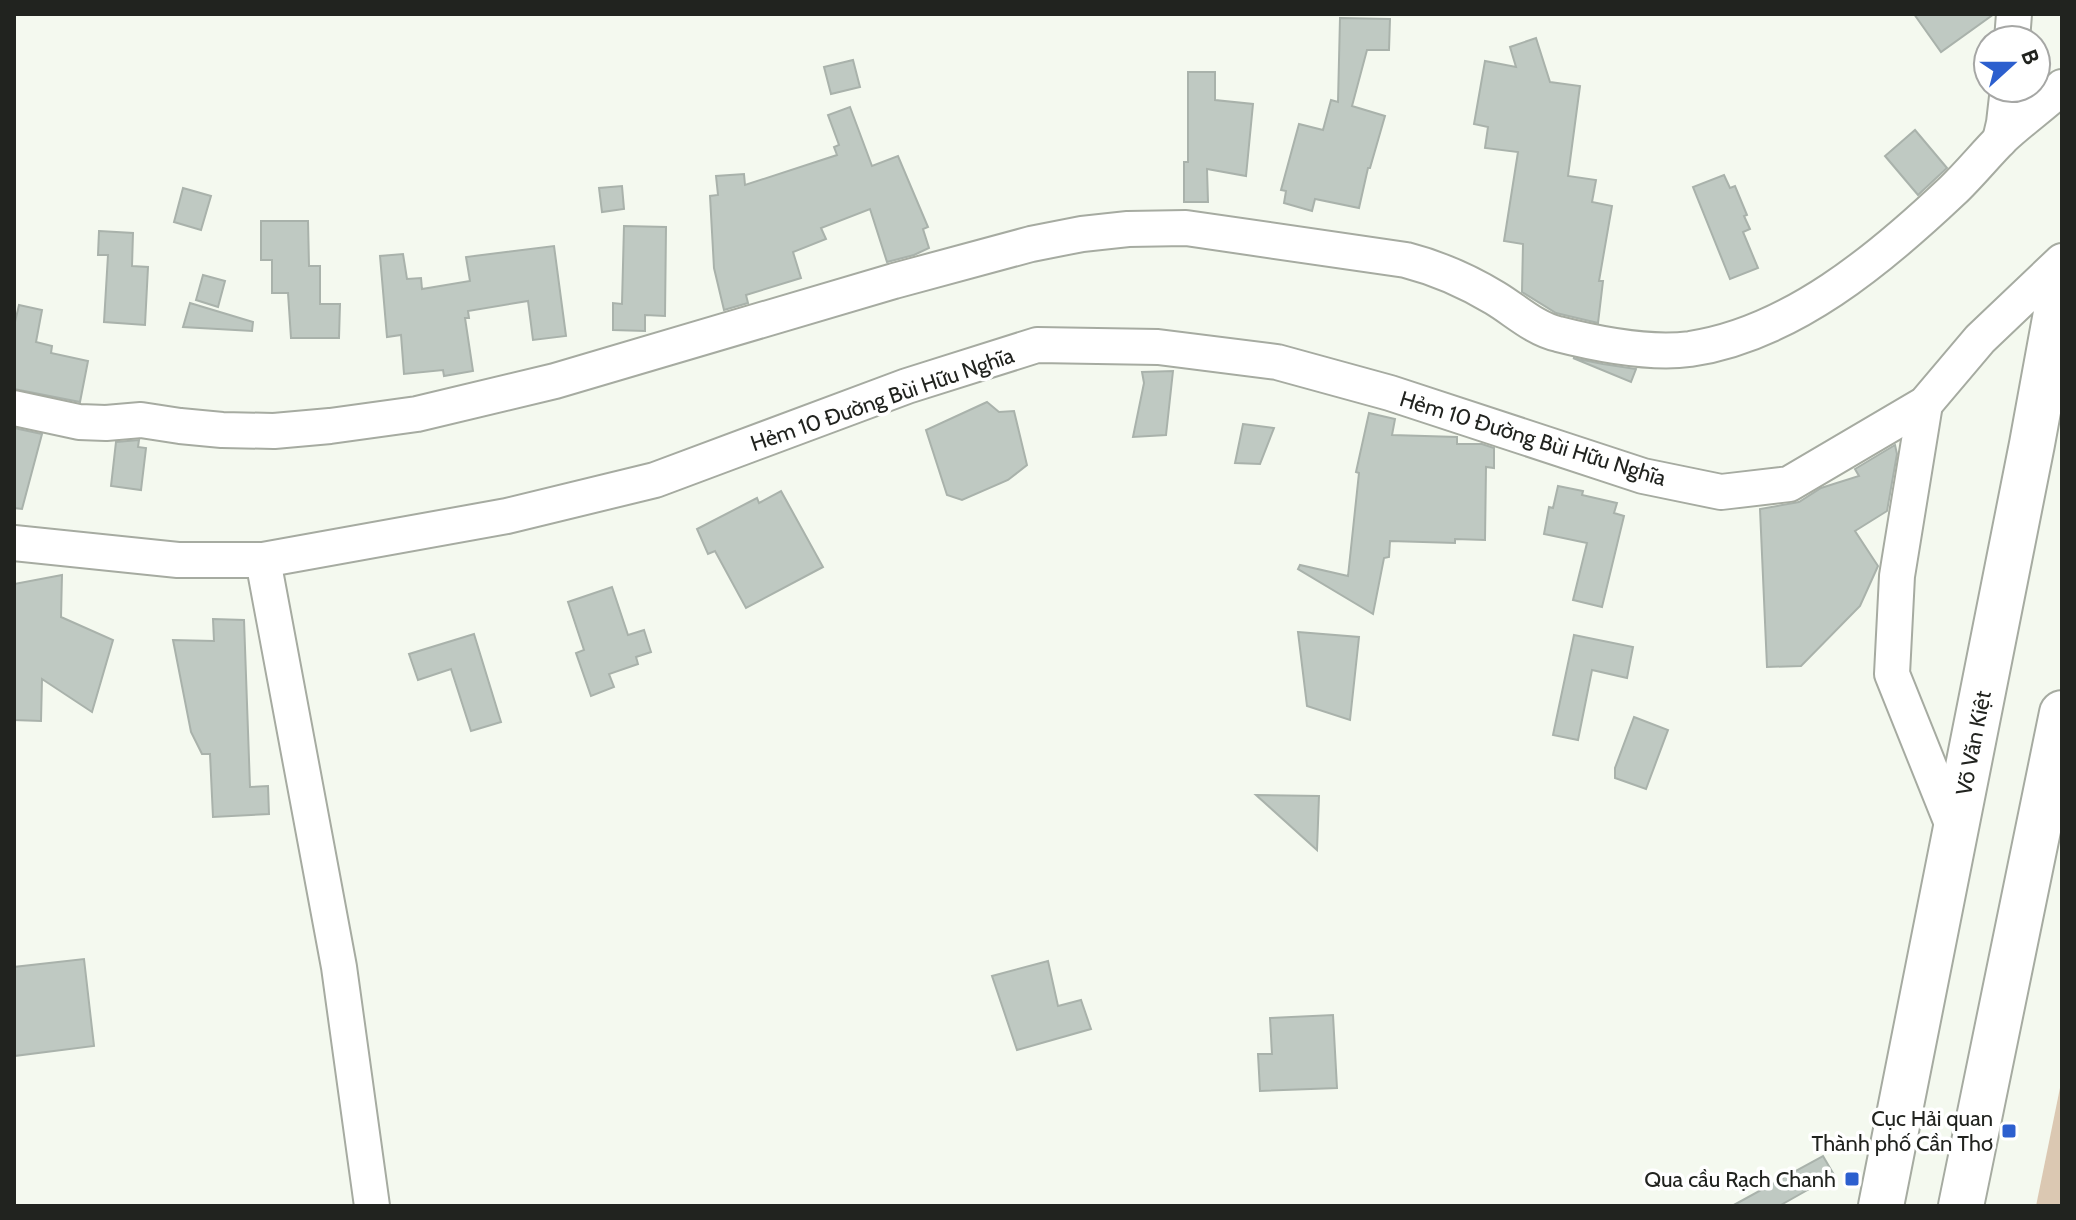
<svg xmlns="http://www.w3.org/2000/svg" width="2076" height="1220" font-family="Cabin,sans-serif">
<rect width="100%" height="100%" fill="#f4f9ef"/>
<!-- green -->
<path fill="#dbc8b2" d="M2062 1078V1206H2036Z"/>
<!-- building -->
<g fill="#bfc9c2" stroke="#a9b2ab" stroke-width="2">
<path d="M1914 14H1994L1941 52Z"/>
<path d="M1340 18 1390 19 1389 50H1367L1352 106 1385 116 1370 168H1368L1359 208 1315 199 1312 211 1284 203 1286 191 1281 190 1299 124 1323 130 1331 100 1338 102Z"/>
<path d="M1536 38 1550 82 1580 86 1568 176 1596 180 1592 202 1612 206 1599 281H1603L1598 323 1556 313 1522 292 1523 244 1504 241 1518 152 1485 148 1488 127 1474 124 1485 61 1516 67 1510 47Z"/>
<path d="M853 60 860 87 831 94 824 67Z"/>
<path d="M1188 72H1215V100L1253 104 1246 176 1207 169 1208 202H1184V162H1188Z"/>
<path d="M850 107 872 166 898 156 928 227 923 229 929 248 914 255 887 262 870 209 821 228 826 239 793 252 801 278 746 295 748 303 724 310 714 268 710 196 718 195 716 176 744 174 745 185 837 155 834 147 839 145 828 115Z"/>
<path d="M1915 130 1947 168 1918 195 1885 156Z"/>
<path d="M1724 175 1730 188 1735 186 1747 215 1744 216 1750 229 1743 232 1758 268 1730 279 1693 187Z"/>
<path d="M622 186 624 209 602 212 599 188Z"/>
<path d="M183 188 211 196 201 230 174 222Z"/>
<path d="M261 221H308L309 266H320V304H340L339 338H291L288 293H272V260H261Z"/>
<path d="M624 226 666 227 665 316 645 315V331L613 330V303L622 304Z"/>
<path d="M99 231 133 233 132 266 148 267 145 325 104 322 108 255H98Z"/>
<path d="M554 246 566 336 533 340 528 301 468 311 469 318H465L473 371 444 376 443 370 404 374 401 335 387 337 380 256 403 254 407 279 421 278 422 289 470 281 466 257Z"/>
<path d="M203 275 225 281 218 307 196 300Z"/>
<path d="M190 303 253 322 252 331 183 327Z"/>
<path d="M19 305 42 310 36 342 52 346 51 353 88 361 80 402 14 389V326Z"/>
<path d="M1573 358 1603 364 1636 369 1631 382Z"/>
<path d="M1173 371 1166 435 1133 437 1144 383 1142 372Z"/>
<path d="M987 402 999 412 1014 411 1027 465 1008 480 962 500 947 495 926 430Z"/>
<path d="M1369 413 1395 419 1392 435 1457 437V444H1482L1494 448V468L1486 467 1485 540 1455 539V543L1390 541 1389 557 1384 558 1373 614 1298 569 1300 565 1348 576 1359 473 1356 472Z"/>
<path d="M1243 424 1274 428 1260 464 1235 463Z"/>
<path d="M14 428 42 434 22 509 14 508Z"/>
<path d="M139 440 138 447 146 448 141 490 111 486 116 442Z"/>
<path d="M1895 445 1897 454 1887 511 1855 531 1878 566 1860 606 1801 666 1767 667 1760 509 1799 502 1821 488 1859 476 1855 469Z"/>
<path d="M1558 486 1583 491 1582 495 1617 503 1614 513 1624 516 1602 607 1573 600 1587 543 1544 534 1549 507 1553 508Z"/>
<path d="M781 491 823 567 746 608 715 551 708 554 697 529 757 498 759 503Z"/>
<path d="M62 575 61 617 113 640 92 712 42 679 41 721 14 720V584Z"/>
<path d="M612 587 628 635 644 630 651 652 636 657 638 664 609 674 614 687 591 696 576 653 584 650 568 602Z"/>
<path d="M213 619 244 620 250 787 268 786 269 814 213 817 210 754H202L191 732 173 640 214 641Z"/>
<path d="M1298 632 1359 637 1350 720 1307 706Z"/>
<path d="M474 634 501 722 471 731 451 669 418 680 409 654Z"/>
<path d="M1574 635 1633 647 1627 678 1592 670 1578 740 1553 735Z"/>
<path d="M1634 717 1668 730 1646 789 1615 778V768Z"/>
<path d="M1256 795 1319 796 1317 850Z"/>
<path d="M84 959 94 1046 14 1056V967Z"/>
<path d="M1048 961 1058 1006 1081 1000 1091 1029 1017 1050 992 976Z"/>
<path d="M1333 1015 1337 1088 1260 1091 1258 1054H1272L1270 1018Z"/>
<path d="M1823 1156 1834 1175 1779 1206H1732Z"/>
</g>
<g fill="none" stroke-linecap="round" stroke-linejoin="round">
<!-- minor casing -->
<g stroke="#a6aba1" stroke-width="38">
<g id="minor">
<path d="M2012 40 2014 14"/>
<path d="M2000 140 2004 123 2008 88"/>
<path d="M1925 404 1897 576 1892 674 1955 831"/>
<path d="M14 408 79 422 106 423 141 420 180 426 222 430 274 431 330 426 417 414 555 381 894 281 1031 244 1082 234 1128 229 1186 228 1406 260C1437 268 1467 281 1495 298 1515 310 1535 329 1558 334 1597 344 1650 354 1690 349 1791 334 1880 259 1952 191 1969 175 1985 155 2002 138 2021 120 2043 105 2062 87"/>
<path d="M14 543 178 560H263L507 516 655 480 907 386 1037 345 1158 347 1277 362 1390 393 1643 476 1721 492 1789 484 1925 404 1980 339 2062 261"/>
<path d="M263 560 339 967 372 1206"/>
</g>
</g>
<!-- secondary casing -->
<g stroke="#a6aba1" stroke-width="48">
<g id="secondary">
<path d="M1881 1206 2032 444 2062 280"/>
<path d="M1961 1206 2062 713"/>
</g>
</g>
<!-- minor -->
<use href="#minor" stroke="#fff" stroke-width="34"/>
<!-- secondary -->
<use href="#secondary" stroke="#fff" stroke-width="44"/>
</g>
<!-- markers -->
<g fill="#2c5fce" stroke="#fff" stroke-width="3">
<rect x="2001" y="1123" width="16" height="16" rx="4"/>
<rect x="1844" y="1171" width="16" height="16" rx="4"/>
</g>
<g text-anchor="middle" stroke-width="7" stroke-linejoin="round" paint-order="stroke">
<!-- street labels -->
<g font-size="22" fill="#21231f" stroke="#fff">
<text transform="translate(882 399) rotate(-19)" y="8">Hẻm 10 Đường Bùi Hữu Nghĩa</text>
<text transform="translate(1533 438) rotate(17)" y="8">Hẻm 10 Đường Bùi Hữu Nghĩa</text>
<text transform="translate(1973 743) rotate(-79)" y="8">Võ Văn Kiệt</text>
</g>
<!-- poi labels -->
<g font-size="22" fill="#21231f" stroke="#fff" text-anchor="end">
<text x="1993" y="1126">Cục Hải quan<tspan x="1993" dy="25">Thành phố Cần Thơ</tspan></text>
<text x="1836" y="1187">Qua cầu Rạch Chanh</text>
</g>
</g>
<!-- border -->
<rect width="2076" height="1220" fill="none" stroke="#21231f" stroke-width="32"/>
<!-- north arrow -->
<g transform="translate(2012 64) rotate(69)"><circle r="38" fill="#ffffff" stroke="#a6a7a5" stroke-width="2"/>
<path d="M0-6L14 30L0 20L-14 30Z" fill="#2c5fce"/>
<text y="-12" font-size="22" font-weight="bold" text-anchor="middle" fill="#21231f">B</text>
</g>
</svg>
